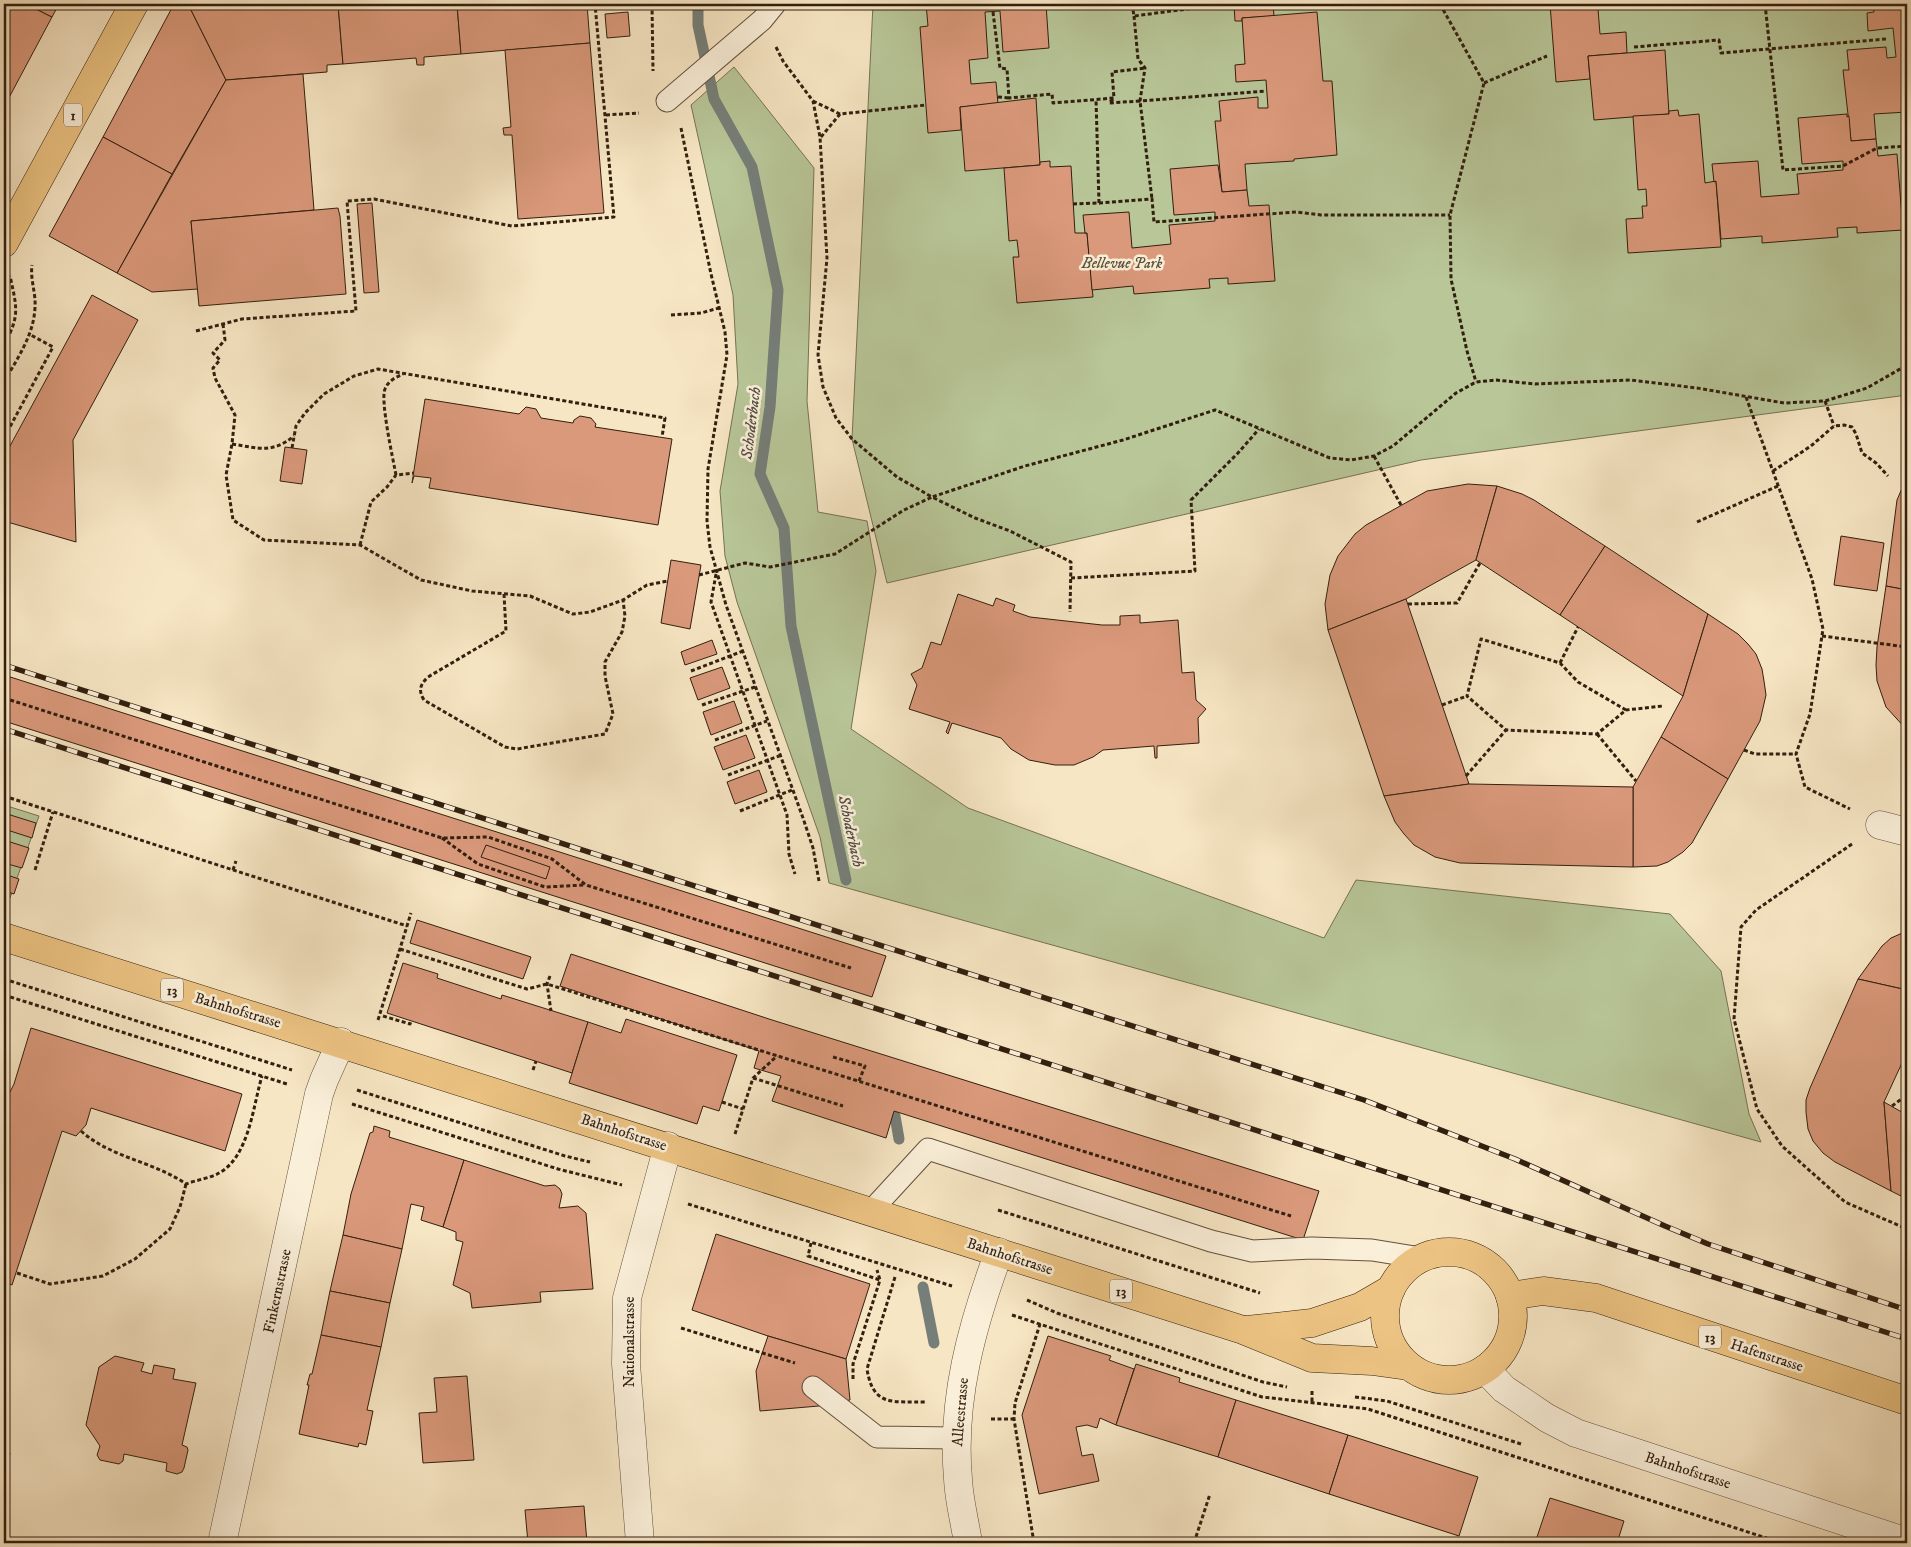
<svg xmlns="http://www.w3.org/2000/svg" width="1911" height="1547" font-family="'IM FELL DW Pica',serif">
<rect width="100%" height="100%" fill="#f7e6c4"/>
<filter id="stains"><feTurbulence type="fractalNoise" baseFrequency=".004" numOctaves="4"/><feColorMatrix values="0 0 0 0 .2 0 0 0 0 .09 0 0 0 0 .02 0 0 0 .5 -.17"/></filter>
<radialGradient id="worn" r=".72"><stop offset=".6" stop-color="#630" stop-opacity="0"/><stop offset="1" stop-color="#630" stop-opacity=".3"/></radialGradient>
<!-- green -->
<g fill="#b8c698" stroke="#757254">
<path d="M873 4H1907V395L1421 460 887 583 852 439Z"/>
<path d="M734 67 814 168 807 401 818 512 867 521 876 571 851 729 968 808 1324 938 1356 880 1670 914 1721 971 1749 1114 1761 1142 829 883 820 837 737 602 725 556 720 491 738 384 733 295 691 105Z"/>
<path d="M4 805 39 816 10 898 4 903Z"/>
</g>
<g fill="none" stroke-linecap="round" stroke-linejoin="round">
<!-- stream -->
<g stroke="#757e78" stroke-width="11">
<path d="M698 4V25L714 99 752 167 778 290 770 407 760 474 784 528 791 626 846 880"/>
<path d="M895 1116 899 1139"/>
<path d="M923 1287 934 1343"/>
</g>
</g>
<!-- building -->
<g fill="#da997b" stroke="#321f0f">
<path d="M4 4H26L52 17 4 107Z"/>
<path d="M26 4H59L52 17Z"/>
<path d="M174 4H188L226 80 172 174 103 137Z"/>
<path d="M188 4H338L343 64 327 65V72L226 80Z"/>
<path d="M338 4H457L461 54 424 57V65H417L416 58 343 64Z"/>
<path d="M457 4H587L590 43 461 54Z"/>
<path d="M926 4H1046L1049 48 1003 52 1000 11 985 12 988 58 969 60 971 84 996 82 998 104 960 107 961 130 928 133 920 27 928 26Z"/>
<path d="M1202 4H1273L1274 16 1242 18V21H1235L1234 5 1202 7Z"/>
<path d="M1550 4H1617V7L1598 9 1600 34 1626 32 1627 53 1588 56 1590 79 1556 82Z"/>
<path d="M1873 4H1907V112L1874 114 1876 139 1851 141 1843 70H1849L1847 50 1886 47 1887 58 1896 57 1893 28 1868 31 1867 13 1874 12Z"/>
<path d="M628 12 630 36 607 38 605 14Z"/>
<path d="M1317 12 1323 81H1332L1337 155 1294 159V161L1245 164 1247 190 1222 192 1215 121H1221L1219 101 1258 97V108H1268L1266 80 1236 82 1235 65 1245 64 1242 18Z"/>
<path d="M590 43 604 213 518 219 512 135H504L503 128 511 127 505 50Z"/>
<path d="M1665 50 1669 114 1594 120 1588 56Z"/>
<path d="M303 74 314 210 191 221 198 289 152 292 117 273 226 80Z"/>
<path d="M1036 98 1040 165 965 171 960 107Z"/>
<path d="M1678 110 1679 116 1699 114 1705 183 1716 181 1721 247 1628 253 1626 219 1643 218 1642 206H1647L1646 189 1638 190 1633 116 1669 114V111Z"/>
<path d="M1847 114V117L1849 116 1851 141 1876 139 1878 156 1897 154 1903 230 1857 233V227L1837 228 1838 237 1762 243V236L1721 239 1716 181 1714 182 1712 164 1758 161 1761 197 1799 194 1797 174 1843 170V161L1802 164 1798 118Z"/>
<path d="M103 137 172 174 117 273 49 236Z"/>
<path d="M1050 161V167L1071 166 1075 233H1087L1093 297 1017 303 1013 257H1019L1017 240 1009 241 1004 168 1040 165V162Z"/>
<path d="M1218 165 1222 192 1247 190 1249 206 1269 205 1275 281 1228 284V278L1209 279 1210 288 1134 294 1133 286 1092 290 1087 233H1085L1083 215 1129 212 1132 248 1171 244 1169 225 1215 221V212L1174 215 1170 169Z"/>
<path d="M372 203 379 292 364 293 357 204Z"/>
<path d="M338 208 340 216 346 294 199 306 191 221Z"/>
<path d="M92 295 138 320 73 440 76 542 4 521V457Z"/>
<path d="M425 399 519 414 526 407 536 409 541 418 573 423 574 420 580 416 591 418 596 424 595 427 672 439 658 525 429 488 431 478 414 476 412 483Z"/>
<path d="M285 447 307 450 302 484 280 481Z"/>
<path d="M1907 480V590L1886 586 1897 500 1903 486Z"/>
<path d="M1468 484 1497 486 1476 560 1406 599 1328 630 1325 604 1330 575 1338 556 1355 534 1366 525 1427 491Z"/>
<path d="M1497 486 1522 494 1534 500 1605 546 1560 615 1476 560Z"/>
<path d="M1841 536 1884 543 1877 591 1834 585Z"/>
<path d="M1605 546 1708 614 1683 696 1560 615Z"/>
<path d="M671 560 701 565 690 629 661 623Z"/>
<path d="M1886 586 1907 590V730L1886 707 1877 681 1876 665 1877 647Z"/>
<path d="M958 594 993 606 996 598 1015 605 1013 611 1030 617 1102 625H1120V616L1140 615V623L1178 620 1182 673 1194 672 1196 700 1206 709 1198 718 1199 743 1157 746V758H1155L1154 746 1103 750 1093 757 1074 765H1055L1029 760 1011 749 1001 738 952 723 948 734 946 732 950 722 909 709 917 685 911 674 922 668 931 642 941 645Z"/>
<path d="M1406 599 1469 784 1384 796 1328 630Z"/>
<path d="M1708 614 1738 634 1748 644 1756 654 1762 669 1764 681 1766 695 1760 721 1728 779 1661 737 1683 696Z"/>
<path d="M712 640 717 654 685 665 681 652Z"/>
<path d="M722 667 730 688 698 700 690 678Z"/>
<path d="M4 675 886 956 872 997 4 721Z"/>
<path d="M734 701 742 723 711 735 703 712Z"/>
<path d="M746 735 755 758 723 770 714 747Z"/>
<path d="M1661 737 1728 779 1692 843 1683 852 1668 862 1657 866 1633 867V787Z"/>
<path d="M759 770 767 792 735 804 727 782Z"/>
<path d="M1469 784 1633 787V867L1460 863 1435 857 1414 845 1404 834 1395 822 1384 796Z"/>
<path d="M4 813 36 823 32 838 4 829Z"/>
<path d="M4 840 29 848 22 868 4 863Z"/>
<path d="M486 845 550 867 546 879 481 857Z"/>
<path d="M4 874 19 879 14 894 4 891Z"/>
<path d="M417 920 531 957 523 979 410 943Z"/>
<path d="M1907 931V990L1858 979 1882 946 1891 938Z"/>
<path d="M571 954 769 1019 1319 1191 1303 1240 894 1111 886 1138 772 1101 781 1076 754 1068 759 1051 560 986Z"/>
<path d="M403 963 438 974 437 978 501 999 502 995 588 1022 572 1073 387 1013Z"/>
<path d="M1858 979 1907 990V1052L1884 1102 1891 1191 1835 1162 1823 1153 1813 1141 1808 1129 1806 1112V1100L1810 1088Z"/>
<path d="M626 1019 737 1055 719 1111 703 1106 697 1124 569 1083 588 1022 621 1033Z"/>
<path d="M31 1028 242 1094 225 1151 91 1108 86 1125 76 1136 62 1131 12 1285 4 1282V1104L14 1084Z"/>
<path d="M1884 1102 1907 1115V1199L1891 1191Z"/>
<path d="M374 1126 390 1131 389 1137 464 1160 443 1227 421 1220 424 1207 411 1204 402 1249 343 1235 351 1194 370 1133 373 1132Z"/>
<path d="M464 1160 545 1186 555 1185 560 1189 562 1194 559 1208 578 1206 586 1213 593 1289 540 1292 541 1302 472 1308 470 1293 453 1285 463 1242 456 1240V1232L443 1227Z"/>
<path d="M716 1234 870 1284 846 1359 768 1336 692 1310Z"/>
<path d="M343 1235 402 1249 390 1303 330 1291Z"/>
<path d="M330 1291 390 1303 381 1347 321 1335Z"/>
<path d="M321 1335 381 1347 367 1410 373 1411 366 1445 359 1443 358 1447 299 1434 309 1385H307L310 1374H312Z"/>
<path d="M768 1336 846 1359 850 1400 819 1406 760 1411 756 1371Z"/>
<path d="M1048 1336 1111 1356 1109 1360 1134 1369 1116 1425 1100 1418 1097 1428 1087 1425 1076 1427 1082 1456 1093 1454 1099 1481 1039 1494 1022 1415Z"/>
<path d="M115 1356 144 1363 141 1371 152 1374 154 1365 175 1369 173 1379 196 1383 182 1445 187 1447 188 1450 184 1468 182 1472 177 1474 166 1471 167 1463 124 1454 123 1461 119 1464 100 1460 97 1455 100 1446 86 1425 99 1367Z"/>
<path d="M1136 1364 1180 1378 1179 1382 1236 1400 1218 1457 1116 1425Z"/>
<path d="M467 1376 474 1460 423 1463 419 1413 437 1412 434 1378Z"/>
<path d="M1236 1400 1348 1435 1329 1494 1218 1457Z"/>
<path d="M1348 1435 1478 1477 1459 1536 1329 1494Z"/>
<path d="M4 1452 10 1453 4 1477Z"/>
<path d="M1550 1498 1624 1521 1617 1543H1535Z"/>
<path d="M584 1506 587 1543H528L525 1510Z"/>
</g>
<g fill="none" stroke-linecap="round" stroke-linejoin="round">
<!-- service casing -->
<g stroke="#63513c" stroke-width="23">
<g id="service">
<path d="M667 101 762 20 775 4"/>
<path d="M870 1212 928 1149 1211 1241 1252 1251 1312 1248 1372 1250 1421 1258"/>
<path d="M813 1387 877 1437 956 1438"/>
</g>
</g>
<!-- minor casing -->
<g stroke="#63513c" stroke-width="29">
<g id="minor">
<path d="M1880 825 1907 832"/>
<path d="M1485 1369 1504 1389 1547 1418 1576 1433 1907 1542"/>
<path d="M222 1543 319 1094 324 1080 341 1042"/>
<path d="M640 1543 626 1364 627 1298 668 1146"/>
<path d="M968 1543C965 1522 959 1501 958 1479 951 1400 972 1325 999 1252"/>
</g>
</g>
<!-- primary casing -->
<g stroke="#321f0f" stroke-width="29">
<g id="primary">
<path d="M4 243 134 4"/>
<path d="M4 937 1243 1330 1312 1358 1372 1361 1408 1366"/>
<circle cx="1449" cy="1316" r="64"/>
<path d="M1510 1296 1543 1291 1596 1298 1907 1401"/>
<path d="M1247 1330 1312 1323 1360 1307 1391 1289"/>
</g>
</g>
<!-- path -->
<g stroke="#321f0f" stroke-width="3" stroke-dasharray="4 2.5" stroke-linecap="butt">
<path d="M652 4 653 71"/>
<path d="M1132 4 1134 16 1202 7"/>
<path d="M1440 4 1484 83 1450 215 1451 279 1467 351 1476 382"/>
<path d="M1765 4 1783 170 1843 166 1877 148 1907 146"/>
<path d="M993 12 1000 68 1007 69 1009 98 1052 94 1053 103 1114 98 1112 72 1145 68"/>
<path d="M1134 16 1138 59 1145 68 1140 101 1266 91"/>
<path d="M776 47 783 61 813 101 820 137 827 258 818 355 823 387 836 418 852 439 897 477 932 497 1025 466 1123 440 1215 410 1330 458 1351 460 1374 456 1393 446 1456 393 1476 382 1496 380 1535 384 1631 380 1697 388 1784 403 1825 401 1867 388 1907 365"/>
<path d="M1634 47 1719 40 1721 53 1886 39"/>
<path d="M1484 83 1547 56"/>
<path d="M998 97 1009 98"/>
<path d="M1113 99 1109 103 1140 101 1152 199"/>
<path d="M813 101 840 114 926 105"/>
<path d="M606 115 639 113"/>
<path d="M681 128 711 274 725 332 727 355 708 469 707 521 710 547 726 605 803 818 813 848 819 881"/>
<path d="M821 137 840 114"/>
<path d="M1099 203 1152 199 1154 222 1296 212 1321 215H1450"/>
<path d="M1073 204 1099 203 1096 99"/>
<path d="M671 315 701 313 719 308"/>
<path d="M223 324 225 340 213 353 220 360 213 368 215 378 235 415 232 444 226 475 233 520 264 540 360 545 421 580 472 591 530 596 573 614 590 612 623 600 647 585 668 581"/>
<path d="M196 331 242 319 356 311 347 201 374 199 512 226 614 217 595 4"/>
<path d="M4 345C20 316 17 308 10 276"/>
<path d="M4 382C17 359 34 335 35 307 36 293 30 279 32 265"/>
<path d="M1746 397 1812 579 1823 629 1810 714 1796 754 1805 787 1850 809"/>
<path d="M1825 401 1834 426"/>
<path d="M4 438 53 347 29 334"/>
<path d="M232 444C258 448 272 454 294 436"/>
<path d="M292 448 296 426 305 413 324 394 354 376 378 369 665 418 662 437"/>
<path d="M1374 456 1401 505"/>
<path d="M1773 471 1811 446 1834 426 1844 425 1852 427 1856 434 1862 453 1876 463 1888 476"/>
<path d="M396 475C393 459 380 400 385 389 388 381 396 377 403 374"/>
<path d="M1697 522 1778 486"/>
<path d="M360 545 371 502 387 487 396 475 414 473"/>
<path d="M716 574 711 602 787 815 789 854 795 874"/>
<path d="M699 575 745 563 770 567 835 554 904 510 932 497 975 518 1010 531 1071 562 1070 612"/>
<path d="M1071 578 1195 571 1191 500 1238 453 1259 429"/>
<path d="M504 594 506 631 428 677C420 685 418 690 424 700L505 747 517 749 605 734 613 714 605 676V662L622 632 625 616 623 600"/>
<path d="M1408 604 1457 603 1480 563"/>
<path d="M1822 636 1907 647"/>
<path d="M1560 663 1578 627"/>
<path d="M691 671 743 651"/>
<path d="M4 698 442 838 488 837 552 859 586 885 851 968"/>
<path d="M702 705 755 687"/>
<path d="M1442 705 1467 696"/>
<path d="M1626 710 1578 682 1560 663 1481 639 1467 696 1506 730 1597 734 1626 710 1663 706"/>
<path d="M1597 734 1636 781"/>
<path d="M715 740 767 721"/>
<path d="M1744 750 1755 754H1796"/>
<path d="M728 775 779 756"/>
<path d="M1466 776 1506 730"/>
<path d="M4 796 407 926"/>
<path d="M740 811 792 790"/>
<path d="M442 838 478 864 545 887 585 885"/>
<path d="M1852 844 1756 910 1741 927 1734 1019 1757 1109 1782 1146 1845 1202 1907 1229"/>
<path d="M35 870 53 812"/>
<path d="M233 870 236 861"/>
<path d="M400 949 527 989 547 984 1291 1216"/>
<path d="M550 976 547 984 551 1011"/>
<path d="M4 979 292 1070"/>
<path d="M4 995 287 1084"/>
<path d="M383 1016 410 1024 411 1021"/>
<path d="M378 1020 411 913"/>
<path d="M833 1057 865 1066 859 1081"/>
<path d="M533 1070 536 1061"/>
<path d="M753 1078 843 1106"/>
<path d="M357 1090 565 1156 590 1162"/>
<path d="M722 1102 743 1109"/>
<path d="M352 1104 558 1169 622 1185"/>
<path d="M1892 1106 1907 1095"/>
<path d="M81 1131C111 1158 153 1161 186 1184 196 1180 211 1178 219 1173 249 1157 253 1106 262 1076"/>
<path d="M735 1134 753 1078 777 1056"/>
<path d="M688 1204 952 1286"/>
<path d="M998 1210 1260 1293"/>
<path d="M811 1243 808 1256 880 1280"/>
<path d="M17 1273 50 1284 103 1276 135 1259 170 1229 180 1207 186 1184"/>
<path d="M895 1277 867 1369C873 1408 894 1401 926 1402"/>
<path d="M1027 1300 1057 1313 1263 1382 1287 1387"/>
<path d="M1012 1315 1262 1397 1368 1409 1782 1543"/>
<path d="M681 1328 795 1363"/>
<path d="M853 1379V1364L880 1280 877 1270"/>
<path d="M1312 1391V1403"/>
<path d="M1355 1397 1387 1401 1521 1444"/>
<path d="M991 1419H1014"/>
<path d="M1034 1543 1014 1419 1015 1403 1040 1324"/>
<path d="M1194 1543 1210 1494"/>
</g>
<!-- service -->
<use href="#service" stroke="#faefd9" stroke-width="21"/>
<!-- minor -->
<use href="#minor" stroke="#faefd9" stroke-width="28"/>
<!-- primary -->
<use href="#primary" stroke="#ecc382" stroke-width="28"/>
<!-- rail casing -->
<g stroke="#321f0f" stroke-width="5.5">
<g id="rail">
<path d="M4 665 1364 1100 1515 1159 1665 1226 1708 1244 1907 1310"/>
<path d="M4 729 1907 1339"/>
</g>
</g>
<!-- rail -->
<use href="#rail" stroke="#faefd9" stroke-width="4" stroke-dasharray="11" stroke-linecap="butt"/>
</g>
<g text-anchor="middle" stroke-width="5" stroke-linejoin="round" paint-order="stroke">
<!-- shield labels -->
<g fill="#faefd9" stroke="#6e5d4c" stroke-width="1">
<rect x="64" y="103.5" width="18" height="23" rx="4"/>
<rect x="161" y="978.5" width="22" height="23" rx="4"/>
<rect x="1110" y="1279.5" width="22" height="23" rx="4"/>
<rect x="1699" y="1325.5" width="22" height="23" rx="4"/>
</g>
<g font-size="14" font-weight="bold" fill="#321f0f">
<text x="73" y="120">1</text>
<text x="172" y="995">13</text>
<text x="1121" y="1296">13</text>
<text x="1710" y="1342">13</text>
</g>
<!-- park labels -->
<g font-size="15" font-style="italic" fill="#5a5138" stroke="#faefd9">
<text x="1122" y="268">Bellevue Park</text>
</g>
<!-- street labels -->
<g font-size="15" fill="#321f0f" stroke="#faefd9">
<text transform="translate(238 1010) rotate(17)" y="5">Bahnhofstrasse</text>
<text transform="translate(624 1132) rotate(18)" y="5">Bahnhofstrasse</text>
<text transform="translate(1010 1256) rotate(18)" y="5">Bahnhofstrasse</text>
<text transform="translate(277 1291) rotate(-78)" y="5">Finkernstrasse</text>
<text transform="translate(629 1342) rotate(-90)" y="5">Nationalstrasse</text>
<text transform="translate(1767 1355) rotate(18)" y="5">Hafenstrasse</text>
<text transform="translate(960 1412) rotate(-85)" y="5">Alleestrasse</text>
<text transform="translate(1688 1470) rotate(18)" y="5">Bahnhofstrasse</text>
</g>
<!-- water labels -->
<g font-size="16" font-style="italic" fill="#534e44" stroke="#faefd9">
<text transform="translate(750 423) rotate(-83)" y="6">Schoderbach</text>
<text transform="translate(852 831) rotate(78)" y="6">Schoderbach</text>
</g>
</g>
<!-- margin -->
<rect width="1911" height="1547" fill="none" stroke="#f7e6c4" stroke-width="20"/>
<rect x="5" y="5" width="1901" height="1537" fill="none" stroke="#321f0f" stroke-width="2.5"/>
<rect x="10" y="10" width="1891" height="1527" fill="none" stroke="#321f0f"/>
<rect width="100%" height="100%" filter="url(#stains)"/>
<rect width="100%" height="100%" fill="url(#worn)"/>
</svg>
